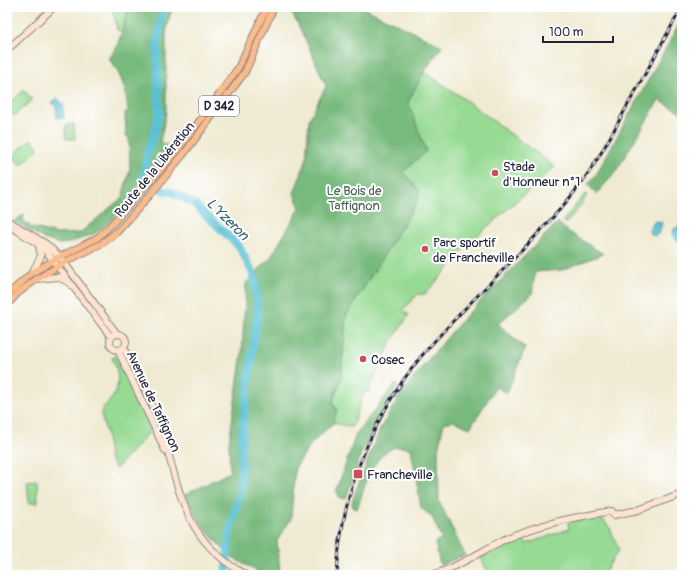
<svg xmlns="http://www.w3.org/2000/svg" width="689" height="582" font-family="Pangolin,sans-serif">
<rect width="100%" height="100%" fill="#fff"/>
<filter id="ink" filterUnits="userSpaceOnUse"><feTurbulence type="fractalNoise" baseFrequency=".025" numOctaves="2"/><feDisplacementMap in="SourceGraphic" scale="8" xChannelSelector="R" yChannelSelector="G"/><feConvolveMatrix kernelMatrix="1 2 1 2 8 2 1 2 1" color-interpolation-filters="sRGB"/></filter>
<filter id="wash" filterUnits="userSpaceOnUse"><feTurbulence type="fractalNoise" baseFrequency=".012" numOctaves="4" result="noise"/><feDisplacementMap in="SourceGraphic" scale="16" xChannelSelector="R" yChannelSelector="G"/><feGaussianBlur stdDeviation="0.9" result="paint"/><feColorMatrix in="noise" values="0 0 0 0 0 0 0 0 0 0 0 0 0 0 0 0 0 1.4 0 .05"/><feComposite in="paint" operator="in"/></filter>
<g filter="url(#wash)">
<rect width="100%" height="100%" fill="#efead1"/>
<!-- green -->
<g fill="#96da93" stroke="#5c7e67">
<path d="M112 7H129L122 31 117 30Z"/>
<path d="M424 72 460 96 555 167 469 243 466 244 464 242 461 246 463 250 453 261V263L425 294H418L403 310 409 315 391 342 368 392H364L352 427 333 423 337 409 332 404 341 379 346 316 417 202 420 192 403 172 426 151 407 102Z"/>
<path d="M24 90 32 100 14 116 7 109V106Z"/>
<path d="M74 124 75 139H66V125Z"/>
<path d="M31 139 39 148 21 165 12 156Z"/>
<path d="M585 194 587 195C581 206 574 214 566 223L563 221Z"/>
<path d="M116 356 136 395 152 429 116 469 109 458 107 436 101 413C103 406 108 403 112 398 121 386 118 369 112 358Z"/>
<path d="M37 481 38 503H29L27 482Z"/>
<path d="M599 516 610 528 619 550 603 574 489 575 481 558 507 544 524 537 526 544 569 529 568 522Z"/>
</g>
<!-- forest -->
<g fill="#78ba7d" stroke="#4d6e5c">
<path d="M129 7H172L166 33V113L160 142 173 148 111 221 94 234 69 243 59 244 44 239 14 221 24 215 23 219 31 227 57 234 80 233 124 196 123 194 130 169 129 138 126 136 125 113 128 111C126 90 122 75 109 59 120 44 124 25 129 7Z"/>
<path d="M283 7H362L442 46 424 72 408 102 426 151 403 172 420 191 417 202 346 316 341 379 332 403 337 409 333 423 311 444 295 468 291 519 277 541 280 573C269 578 260 573 251 568 245 564 238 561 232 557 211 540 197 518 185 495L230 472 229 443 242 352 246 283 271 257 300 208 294 193 306 161 309 120 326 86 304 36 292 13Z"/>
<path d="M682 19V113L659 100 615 173 596 194 588 184 596 175Z"/>
<path d="M558 222 566 230 603 254 562 270 535 272 532 294 498 324 525 348 507 393 496 387 470 428 454 421 444 423 438 449 439 501 465 555 440 565 435 542 442 539 432 517 421 508 411 448C406 448 400 446 395 447 371 456 365 487 357 509L353 508 352 503 355 493 381 427 402 392 429 359 464 318Z"/>
<path d="M395 384 398 385 375 425 361 453 346 499 338 497 339 493 336 492 356 434Z"/>
</g>
<!-- water -->
<g fill="#58c1d4" stroke="#3d7288">
<path d="M57 98 63 104 64 118H57L56 107 52 103Z"/>
<path d="M655 221 661 222 662 224 659 233 655 236 650 234 649 232 650 228Z"/>
<path d="M679 226 682 227V240L679 241 675 239 672 234 674 229Z"/>
</g>
<g fill="none" stroke-linecap="round" stroke-linejoin="round">
<!-- river -->
<path stroke="#58c1d4" stroke-width="8" d="M163 7 157 45 159 116 147 155 143 178 164 191 172 192 194 204 239 246 254 275 258 310 242 432 241 486 229 535 226 575"/>
</g>
</g>
<g filter="url(#ink)">
<g fill="none" stroke-linecap="round" stroke-linejoin="round">
<!-- secondary casing -->
<g stroke="#888686" stroke-width="8">
<g id="secondary">
<path d="M7 50 54 7"/>
<path d="M7 220 46 244 60 257 117 334"/>
<path d="M7 224 38 244 46 251 111 337"/>
<path d="M32 273 41 256 39 246"/>
<path d="M37 279 58 277 68 282"/>
<circle cx="118" cy="342" r="8"/>
<path d="M124 348C137 375 156 407 165 436 167 445 168 454 171 463 184 514 198 548 246 575"/>
<path d="M118 350 165 450"/>
<path d="M432 575C458 567 480 552 503 540 538 524 575 517 612 511L614 515 638 510 682 494"/>
</g>
</g>
<!-- primary casing -->
<g stroke="#888686" stroke-width="8">
<g id="primary">
<path d="M7 295 32 273 54 260 97 238 112 224 172 157 211 106 238 68 267 7"/>
<path d="M7 305 18 293 37 279 65 262 101 244 118 231 150 195 183 155 245 72 274 7"/>
</g>
</g>
<!-- secondary -->
<use href="#secondary" stroke="#fde4d1" stroke-width="6"/>
<!-- primary -->
<use href="#primary" stroke="#fbbb8c" stroke-width="6"/>
<!-- rail casing -->
<g stroke="#22223b" stroke-width="3">
<path id="rail" d="M337 575C338 564 338 552 340 541 349 476 378 410 419 359 467 301 525 253 572 195 594 168 610 138 626 108 645 75 663 41 682 7"/>
</g>
<!-- rail -->
<use href="#rail" stroke="#fff" stroke-width="1.5" stroke-dasharray="4.5" stroke-linecap="butt"/>
</g>
</g>
<!-- markers -->
<g fill="#d1495b" stroke="#fff" stroke-width="1.5">
<circle cx="495" cy="173" r="4"/>
<circle cx="425" cy="249" r="4"/>
<circle cx="363" cy="359" r="4"/>
<rect x="353" y="469" width="10" height="10" rx="2"/>
</g>
<g text-anchor="middle" stroke-width="4" stroke-linejoin="round" paint-order="stroke">
<!-- shield labels -->
<rect fill="#fff" stroke="#646476" stroke-width="1" x="199" y="96" width="40" height="20" rx="3"/>
<g font-size="12" font-weight="bold" fill="#22223b">
<text x="219" y="110">D 342</text>
</g>
<!-- poi labels -->
<g font-size="13" fill="#22223b" stroke="#fff" text-anchor="start">
<text x="503" y="171">Stade<tspan x="503" dy="15">d'Honneur n°1</tspan></text>
<text x="433" y="247">Parc sportif<tspan x="433" dy="15">de Francheville</tspan></text>
<text x="371" y="364">Cosec</text>
<text x="367" y="479">Francheville</text>
</g>
<!-- street labels -->
<g font-size="13" fill="#22223b" stroke="#fff">
<text transform="translate(154 169) rotate(-51)" y="5">Route de la Libération</text>
<text transform="translate(154 401) rotate(65)" y="5">Avenue de Taffignon</text>
</g>
<!-- park labels -->
<g font-size="13" fill="#4b625a" stroke="#fff">
<text x="354" y="195">Le Bois de<tspan x="354" dy="15">Taffignon</tspan></text>
</g>
<!-- water labels -->
<g font-size="14" font-style="italic" fill="#386278" stroke="#fff">
<text transform="translate(228 219) rotate(45)" y="5">L'Yzeron</text>
</g>
</g>
<!-- margin -->
<rect width="689" height="582" fill="none" stroke="#fff" stroke-width="24"/>
<!-- scale -->
<path d="M543 36v6h70v-6" fill="none" stroke="#22223b" stroke-width="2"/>
<text x="549" y="36" font-size="12" fill="#22223b" stroke="#ffffff" stroke-width="3" paint-order="stroke">100 m</text>
</svg>
